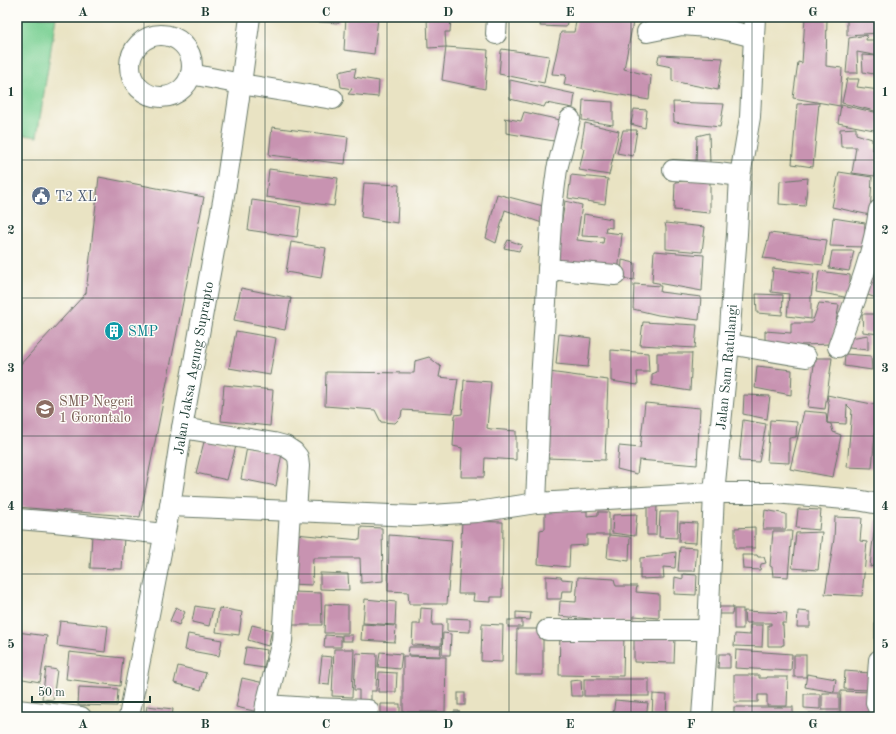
<svg xmlns="http://www.w3.org/2000/svg" width="896" height="734" font-family="'Old Standard TT',serif">
<rect width="100%" height="100%" fill="#fdfcf7"/>
<filter id="ink" filterUnits="userSpaceOnUse"><feTurbulence type="fractalNoise" baseFrequency=".025" numOctaves="2"/><feDisplacementMap in="SourceGraphic" scale="8" xChannelSelector="R" yChannelSelector="G"/><feConvolveMatrix kernelMatrix="1 2 1 2 8 2 1 2 1" color-interpolation-filters="sRGB"/></filter>
<filter id="wash" filterUnits="userSpaceOnUse"><feTurbulence type="fractalNoise" baseFrequency=".012" numOctaves="4" result="noise"/><feDisplacementMap in="SourceGraphic" scale="16" xChannelSelector="R" yChannelSelector="G"/><feGaussianBlur stdDeviation="0.9" result="paint"/><feColorMatrix in="noise" values="0 0 0 0 0 0 0 0 0 0 0 0 0 0 0 0 0 1.4 0 .05"/><feComposite in="paint" operator="in"/></filter>
<g filter="url(#wash)">
<rect width="100%" height="100%" fill="#e9e3c3"/>
<!-- green -->
<path fill="#7dd195" stroke="#4e8764" d="M17 17H56L37 137 17 134Z"/>
<g id="blocks">
<!-- building -->
<g fill="#c893b1">
<path d="M302 17H339V23L302 21Z"/>
<path d="M346 17H378L374 54 344 50Z"/>
<path d="M427 17H451L450 32H445L446 47 428 48Z"/>
<path d="M542 17H568L566 27 540 26Z"/>
<path d="M577 17H634L624 69 651 76 649 100 564 85 566 75 552 74 561 32H574Z"/>
<path d="M805 17H827L826 66 842 68 840 106 793 98 798 62 802 63Z"/>
<path d="M847 17H879V33L847 35Z"/>
<path d="M867 35 866 40H879V56L857 52 858 73H846L849 38Z"/>
<path d="M446 47 488 50 485 89 442 80Z"/>
<path d="M502 49 549 56 544 83 499 74 501 51Z"/>
<path d="M659 55 723 58 718 90 672 81V67L657 64Z"/>
<path d="M862 55 879 56V75L863 72Z"/>
<path d="M356 68 354 77 379 81 378 97 348 94 352 89 341 87 339 72Z"/>
<path d="M847 79H859L857 87 879 90V112L842 103Z"/>
<path d="M510 80 575 94 573 108 546 103 544 107 510 99Z"/>
<path d="M583 100 613 102V125L582 120Z"/>
<path d="M673 102 724 104 720 127 674 122Z"/>
<path d="M819 103 813 167 792 164 797 104Z"/>
<path d="M841 105 879 113V131L838 123Z"/>
<path d="M634 109 647 110 645 128 631 124Z"/>
<path d="M524 112 565 121 560 142 506 133V120L504 118 521 121Z"/>
<path d="M585 123 619 131 609 175 579 170 584 149 581 147Z"/>
<path d="M272 127 348 137 345 164 269 155Z"/>
<path d="M856 128V134L872 139V149L878 151 875 176 852 173 856 147H841L840 129Z"/>
<path d="M623 130H637L633 156 617 153Z"/>
<path d="M709 133 710 163H696L697 136Z"/>
<path d="M269 169 338 178 334 206 266 197Z"/>
<path d="M839 172 872 177 870 215 832 207Z"/>
<path d="M571 175 608 179 605 204 568 198Z"/>
<path d="M99 177 204 197 140 517 17 507V368L86 293Z"/>
<path d="M710 178V213L674 210 675 182Z"/>
<path d="M808 178 805 206 779 204 780 181Z"/>
<path d="M364 183 399 185 397 223 361 217Z"/>
<path d="M497 194 547 207 542 223 505 210 496 243 486 238Z"/>
<path d="M252 200 301 207 297 237 248 230Z"/>
<path d="M565 201 582 205 577 240 603 243 604 237 582 236 584 214 612 219V228L606 227 605 232 622 234 618 274 558 264 559 238Z"/>
<path d="M833 218 865 223 864 247 830 246Z"/>
<path d="M665 223 705 227 702 252 666 249V228Z"/>
<path d="M770 233 827 240 823 265 763 258Z"/>
<path d="M508 240 522 245 519 251 504 248Z"/>
<path d="M291 242 326 248 321 278 286 272Z"/>
<path d="M654 251 704 255 702 291 652 282Z"/>
<path d="M832 251H854L849 271 829 268Z"/>
<path d="M622 260 635 263 634 280 621 278Z"/>
<path d="M773 268 814 274 811 297V319L787 316 789 294 771 292Z"/>
<path d="M869 268 879 269V299L862 293Z"/>
<path d="M819 271 850 275V298L816 292Z"/>
<path d="M634 284 661 286 660 292 701 297 699 320 658 315 633 309Z"/>
<path d="M241 288 291 298 285 330 234 320Z"/>
<path d="M756 294 783 295 782 315 757 313Z"/>
<path d="M819 303 839 305 832 344 801 345V354L765 348V331L791 333V323H812Z"/>
<path d="M862 314H879V334L863 332Z"/>
<path d="M643 322 697 325 695 348 640 345Z"/>
<path d="M236 331 276 338 270 375 229 368Z"/>
<path d="M559 334 591 338 588 367 556 364Z"/>
<path d="M868 335V350L849 348 850 338Z"/>
<path d="M611 350 648 353 649 372H637L638 385 611 381Z"/>
<path d="M657 353H692L690 391 652 385V374L657 372Z"/>
<path d="M845 354 871 356 872 370 844 366Z"/>
<path d="M429 357 441 367 439 377 458 379 453 413 402 410 401 417 395 423 381 422 375 410 325 406 326 372 414 373 415 361Z"/>
<path d="M815 358H832L827 395 877 405 878 392H879V413L877 412 872 468 847 467 852 410 847 405 846 424 827 423 831 424 833 432 841 435 833 477 790 469 804 411 826 413 827 423 829 405 827 395 825 409 808 407Z"/>
<path d="M757 366 792 370 791 395 755 388Z"/>
<path d="M549 372 608 380 605 460 546 458Z"/>
<path d="M464 380 491 382 487 428 491 429 516 431V460L485 458 484 477H461L462 448 453 446 455 415 462 414Z"/>
<path d="M224 385 273 390 270 426 221 421Z"/>
<path d="M744 395 770 396 767 419 743 414Z"/>
<path d="M645 403 700 408 697 465 639 460 637 474 617 469 619 446 640 448Z"/>
<path d="M743 420 766 424 759 462 739 461Z"/>
<path d="M770 420 797 422 796 437 789 438V463L767 462Z"/>
<path d="M205 438 236 446 227 480 196 473Z"/>
<path d="M247 447 282 453 276 486 241 479Z"/>
<path d="M647 505H657L656 535H647Z"/>
<path d="M545 509 587 511V516L598 515V512H609V535H587V545L570 546 569 567 538 564 540 530 545 529Z"/>
<path d="M798 509 821 510 819 530 796 528Z"/>
<path d="M765 510 786 514V529H763Z"/>
<path d="M660 512H678L677 538 659 537Z"/>
<path d="M637 514 635 536 612 533 613 515Z"/>
<path d="M835 517 862 518 860 541 867 542 862 596 825 594 834 539Z"/>
<path d="M876 520H879V564L870 567 872 547Z"/>
<path d="M462 521 503 522 502 597H491V602L473 601 474 594H458Z"/>
<path d="M680 522 697 523 696 543 679 542Z"/>
<path d="M361 527 382 528 383 581 361 583 360 558H313L312 585 290 584 295 534 360 540Z"/>
<path d="M755 527V548H735V528Z"/>
<path d="M773 531H792L788 577 773 576 772 567 770 566Z"/>
<path d="M822 532 818 570 792 568 796 533Z"/>
<path d="M92 535 124 537 122 569 90 568Z"/>
<path d="M389 535 452 540 447 604H409L408 592 388 591Z"/>
<path d="M609 535 630 537 629 561 607 558Z"/>
<path d="M680 547 697 548 695 571H678Z"/>
<path d="M676 552 675 568 663 567 664 578 640 579V558L662 556V554Z"/>
<path d="M742 555H757L758 557H764L766 563 761 564 760 570 743 569Z"/>
<path d="M320 573 348 574 349 590 320 589Z"/>
<path d="M683 574 697 575 696 595 674 594 675 577 683 579Z"/>
<path d="M546 576 561 577 562 579 573 580 572 591H562L561 599H546Z"/>
<path d="M578 577 614 579 616 586H637L636 592 659 594V618L634 616V623L559 616 560 601 576 602Z"/>
<path d="M293 592 321 593 322 625H293Z"/>
<path d="M365 599 396 602 395 625 363 623Z"/>
<path d="M325 604 348 605V633H324Z"/>
<path d="M195 606 213 609 209 626 192 622Z"/>
<path d="M176 607 185 612 179 625 170 621Z"/>
<path d="M718 607H733L732 614H718Z"/>
<path d="M219 608 242 612 239 635 216 632Z"/>
<path d="M421 608 433 609 432 625H442L441 646 412 645 413 624H420Z"/>
<rect x="734" y="609" width="9" height="20"/>
<path d="M744 611 787 613 786 623H782V625H783L784 645H782V646H768V625H771V623H745Z"/>
<path d="M798 611 810 612V627H797Z"/>
<path d="M516 612 531 613 530 620 516 619Z"/>
<path d="M447 618 470 619V632L447 631Z"/>
<rect x="508" y="620" width="14" height="7"/>
<path d="M60 621 108 626 105 652 57 646Z"/>
<path d="M362 624 396 626 395 642 361 640Z"/>
<path d="M482 624 503 625 502 662 481 661Z"/>
<rect x="875" y="624" width="4" height="19"/>
<path d="M252 625 272 630 268 646 248 640Z"/>
<path d="M750 625H763L762 647 734 646 735 634 750 635Z"/>
<path d="M517 629H543V675H516Z"/>
<path d="M17 632 47 636 40 682 17 678Z"/>
<path d="M443 633 451 634 450 655H442Z"/>
<path d="M560 633 624 634 623 676 559 675Z"/>
<path d="M188 634 222 640 219 656 185 650Z"/>
<path d="M325 635 341 636V647H324Z"/>
<rect x="342" y="635" width="10" height="6"/>
<path d="M634 636 675 637 674 663 634 662Z"/>
<path d="M246 647 267 650 264 668 243 665Z"/>
<path d="M409 647H441L440 656 408 655Z"/>
<path d="M334 649H354L352 697 332 696Z"/>
<path d="M736 650 792 654 791 671 735 668Z"/>
<path d="M69 652 123 658 120 686 66 679Z"/>
<path d="M380 652 402 654 400 669 378 667Z"/>
<path d="M356 653 377 654 376 691H371V701H359V690H354Z"/>
<path d="M719 654H730V668H718Z"/>
<rect x="794" y="655" width="12" height="22"/>
<path d="M322 656 332 657 329 685 319 684Z"/>
<path d="M403 656 446 657 445 712H403Z"/>
<path d="M178 666 206 673 201 690 174 683Z"/>
<path d="M46 668 57 670 53 700 42 699Z"/>
<path d="M845 671 870 673 869 690 844 689Z"/>
<path d="M379 672 397 673 396 692H378Z"/>
<path d="M807 674 836 679 834 692 805 687Z"/>
<path d="M734 675H759V678H767V677H788L787 706H767V695H758V702H734Z"/>
<path d="M242 678 264 683 258 712 236 707Z"/>
<rect x="584" y="679" width="65" height="17"/>
<path d="M581 680 582 696H571L570 681Z"/>
<path d="M79 687 118 689 117 706 78 705Z"/>
<path d="M841 691 871 692V717H837V713H840Z"/>
<rect x="458" y="693" width="7" height="12"/>
<rect x="822" y="693" width="17" height="17"/>
<path d="M653 694 667 695 666 717 652 716Z"/>
<path d="M804 694H820V709L804 708Z"/>
<path d="M615 700 648 703 646 717H626L613 716Z"/>
<rect x="381" y="704" width="19" height="13"/>
<path d="M147 706 173 709 172 717H145Z"/>
<rect x="734" y="707" width="59" height="10"/>
<path d="M454 711H459L460 717H454Z"/>
<path d="M809 713 836 714V717H809Z"/>
<rect x="796" y="716" width="11" height="1"/>
</g>
</g>
</g>
<g filter="url(#ink)">
<use href="#blocks" fill-opacity="0" stroke="#676" stroke-width="1"/>
<g fill="none" stroke-linecap="round" stroke-linejoin="round">
<!-- minor casing -->
<g stroke="#676" stroke-width="22">
<g id="minor">
<path d="M647 32 682 25 708 27 723 29 754 37"/>
<path d="M496 34 497 17"/>
<circle cx="161" cy="66" r="31"/>
<path d="M191 74 241 84 333 99"/>
<path d="M673 170 718 173 740 176"/>
<path d="M548 269 615 275"/>
<path d="M729 344 806 357"/>
<path d="M838 347C854 302 873 257 879 210"/>
<path d="M182 428 274 443 285 446 294 452 298 457 299 466 296 512"/>
<path d="M536 503 541 381 552 207 557 169 570 119"/>
<path d="M170 506 416 516 477 512 536 503 714 493H774L857 500 879 504"/>
<path d="M17 519 55 522 164 534"/>
<path d="M547 630H708"/>
<path d="M266 705 311 708 368 710"/>
<path d="M17 710 81 717"/>
<path id="s1" d="M129 717 170 506 182 428 227 179 241 84 250 17"/>
<path d="M264 717 266 705 282 641 290 511"/>
<path id="s2" d="M702 717 708 630 714 493 729 344 733 285 737 234 740 176 750 117 755 17"/>
<path d="M878 717 879 710 876 703 879 660"/>
</g>
</g>
<!-- minor -->
<use href="#minor" stroke="#fff" stroke-width="20"/>
</g>
</g>
<!-- grid -->
<path fill="none" stroke="#1f3d34" stroke-width="1" stroke-opacity="0.55" d="M144 17V717M265 17V717M387 17V717M509 17V717M631 17V717M752 17V717M17 160H879M17 298H879M17 436H879M17 574H879"/>
<!-- icons -->
<defs>
<g id="civic-disc" transform="scale(1)"><circle r="9.5" fill="#5c6f8a" stroke="#fdfcf7"/><path d="M-.6-6.5H3V-4.5H.6V-3L4-1V1h2V6H-6V1h2V-1L-.6-3ZM-1.2 2.5V6h2.4V2.5Z" fill="#fff"/></g>
<g id="building-disc" transform="scale(1)"><circle r="9.5" fill="#0f9aa8" stroke="#fdfcf7"/><path d="M-4-6H4V6H1V3H-1V6H-4ZM-2.5-4.3h1.7v1.8h-1.7ZM.8-4.3h1.7v1.8H.8ZM-2.5-1h1.7V.8h-1.7ZM.8-1h1.7V.8H.8Z" fill="#fff"/></g>
<g id="school-disc" transform="scale(1)"><circle r="9.5" fill="#8d6e63" stroke="#fdfcf7"/><path d="M0-5L7-2L0 1L-7-2ZM-4 1L0 2.5L4 1V4Q0 6-4 4Z" fill="#fff"/></g>
</defs>
<g fill-rule="evenodd">
<use href="#civic-disc" x="41" y="196"/>
<use href="#building-disc" x="114" y="331"/>
<use href="#school-disc" x="45" y="409"/>
</g>
<g text-anchor="middle" stroke-width="3" stroke-linejoin="round" paint-order="stroke">
<!-- service labels -->
<g font-size="14" fill="#4e5e75" stroke="#fdfcf7" text-anchor="start">
<text x="55" y="201">T2 XL</text>
</g>
<!-- culture labels -->
<g font-size="14" fill="#0d838f" stroke="#fdfcf7" text-anchor="start">
<text x="128" y="336">SMP</text>
</g>
<!-- street labels -->
<g font-size="14" fill="#1f3d34" stroke="#fdfcf7">
<text dy="5" stroke="none"><textPath href="#s2" startOffset="351">Jalan Sam Ratulangi</textPath></text>
<text dy="5" stroke="none"><textPath href="#s1" startOffset="355">Jalan Jaksa Agung Suprapto</textPath></text>
</g>
<!-- education labels -->
<g font-size="14" fill="#785e54" stroke="#fdfcf7" text-anchor="start">
<text x="59" y="406">SMP Negeri<tspan x="59" dy="16">1 Gorontalo</tspan></text>
</g>
</g>
<!-- margin -->
<rect width="896" height="734" fill="none" stroke="#fdfcf7" stroke-width="44"/>
<!-- scale -->
<path d="M32 696v6h118v-6" fill="none" stroke="#1f3d34" stroke-width="2"/>
<text x="38" y="696" font-size="12" fill="#1f3d34" stroke="#fdfcf7" stroke-width="3" paint-order="stroke">50 m</text>
<rect x="22" y="22" width="852" height="690" fill="none" stroke="#1f3d34" stroke-width="1.5"/>
<g font-size="13" text-anchor="middle" font-weight="bold" fill="#1f3d34">
<text x="83" y="16">A</text>
<text x="205" y="16">B</text>
<text x="326" y="16">C</text>
<text x="448" y="16">D</text>
<text x="570" y="16">E</text>
<text x="691" y="16">F</text>
<text x="813" y="16">G</text>
<text x="11" y="96">1</text>
<text x="885" y="96">1</text>
<text x="11" y="234">2</text>
<text x="885" y="234">2</text>
<text x="11" y="372">3</text>
<text x="885" y="372">3</text>
<text x="11" y="510">4</text>
<text x="885" y="510">4</text>
<text x="11" y="648">5</text>
<text x="885" y="648">5</text>
<text x="83" y="728">A</text>
<text x="205" y="728">B</text>
<text x="326" y="728">C</text>
<text x="448" y="728">D</text>
<text x="570" y="728">E</text>
<text x="691" y="728">F</text>
<text x="813" y="728">G</text>
</g>
</svg>
